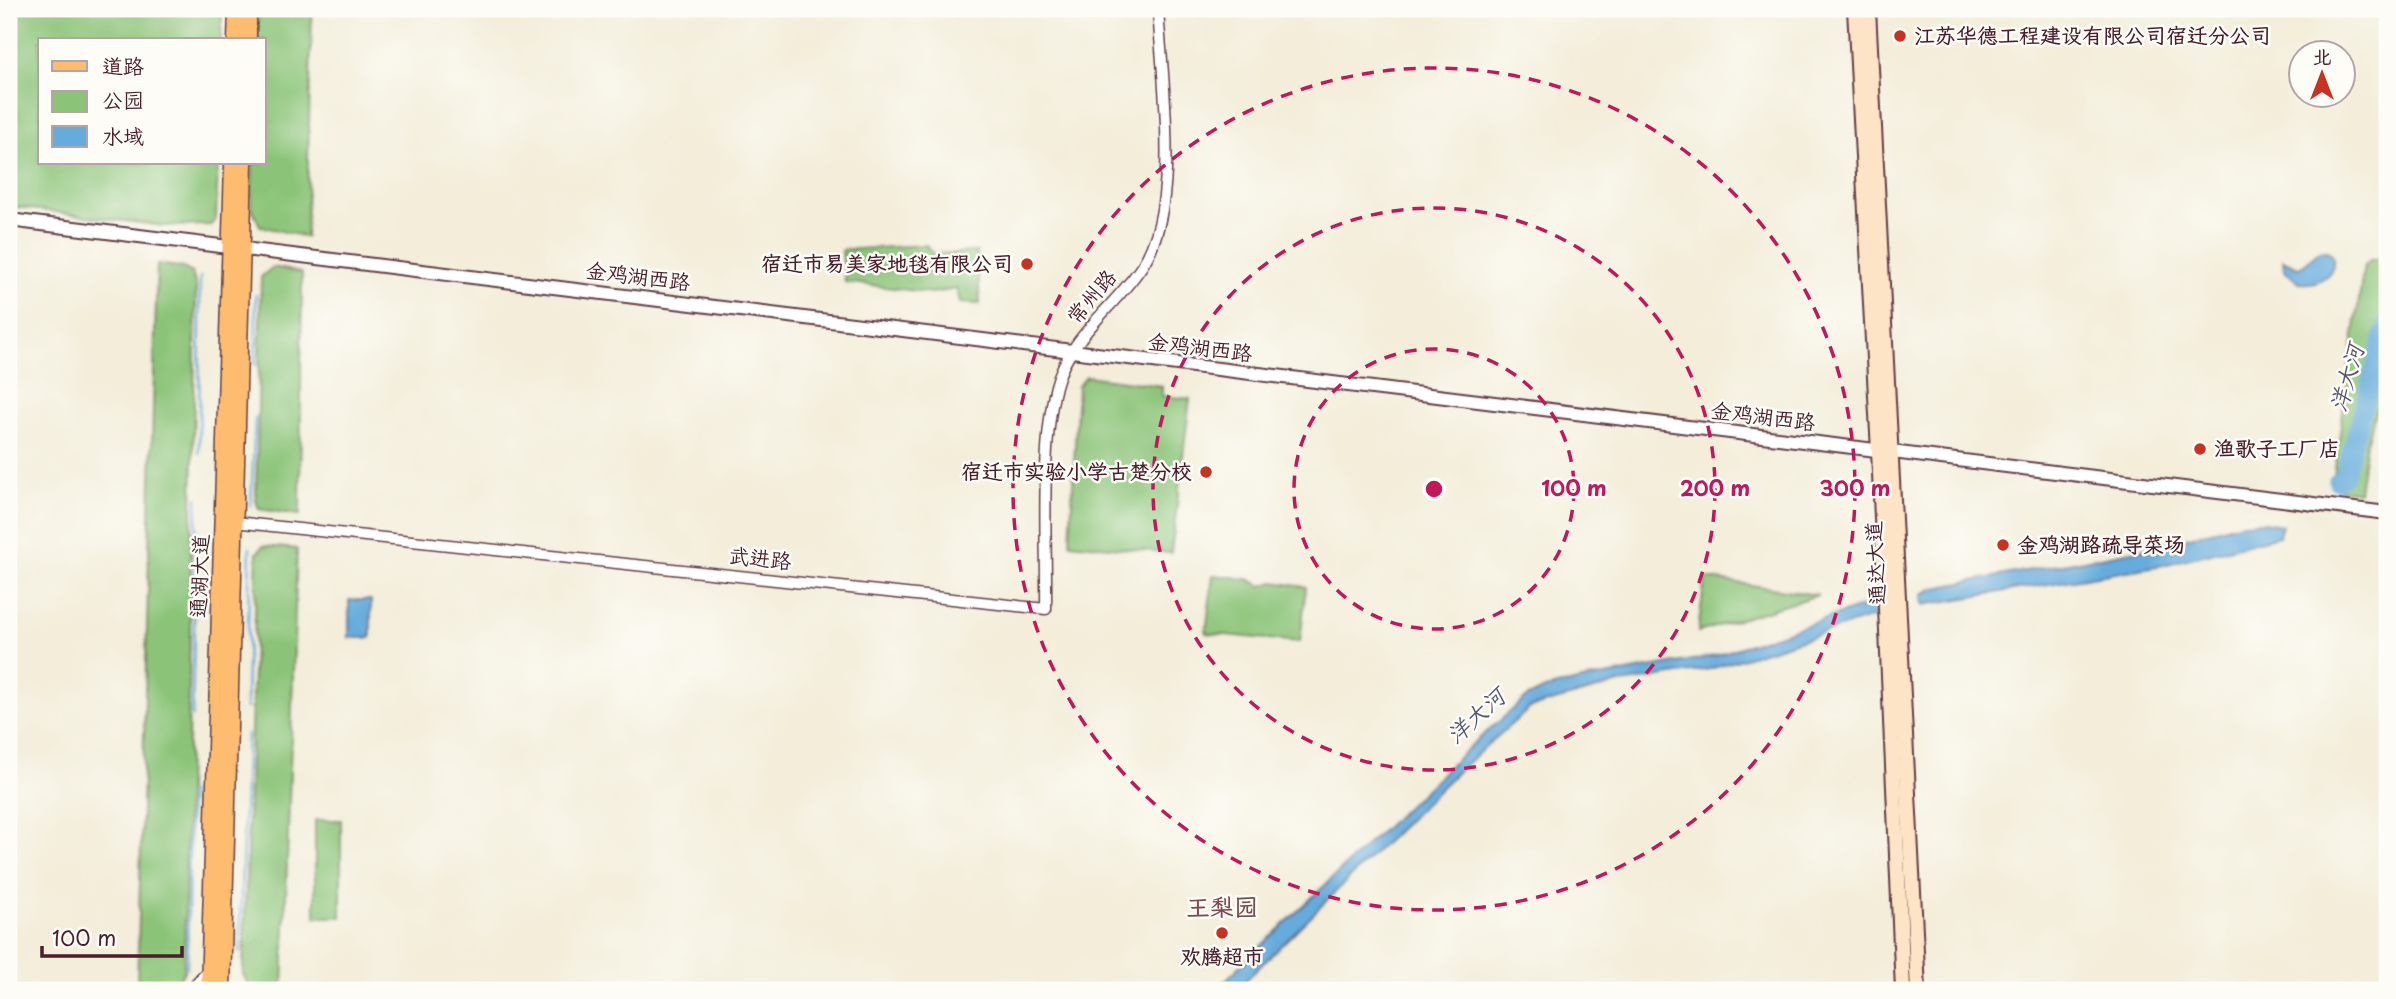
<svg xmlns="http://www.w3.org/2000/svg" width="2396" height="999" font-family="'Playpen Sans','LXGW WenKai TC',sans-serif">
<rect width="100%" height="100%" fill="#fdfcf7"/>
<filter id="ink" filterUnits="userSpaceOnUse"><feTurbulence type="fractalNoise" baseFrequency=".0143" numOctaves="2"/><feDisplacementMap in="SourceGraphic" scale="14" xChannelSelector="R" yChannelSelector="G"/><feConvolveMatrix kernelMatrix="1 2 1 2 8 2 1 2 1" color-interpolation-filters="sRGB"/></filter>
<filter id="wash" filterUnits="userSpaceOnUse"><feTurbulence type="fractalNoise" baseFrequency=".00686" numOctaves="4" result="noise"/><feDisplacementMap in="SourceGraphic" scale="28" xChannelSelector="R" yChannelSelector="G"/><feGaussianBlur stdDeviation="1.57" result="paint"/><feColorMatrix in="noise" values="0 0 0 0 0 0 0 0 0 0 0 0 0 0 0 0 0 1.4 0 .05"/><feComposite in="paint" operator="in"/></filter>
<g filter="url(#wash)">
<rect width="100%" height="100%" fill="#f3edd9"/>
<!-- green -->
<g fill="#8bc478" stroke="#6a7252" stroke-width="2">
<path d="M9 9H222L221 40H40V163H218L216 219 211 225 163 226 9 206Z"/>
<path d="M258 9H312L306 237 260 226 251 206 253 163H264V40H257Z"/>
<path d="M926 245 933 254 977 252 980 304 960 303 957 289 932 293 845 282 842 250Z"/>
<path d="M2387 258V375L2366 443 2359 492 2332 488 2364 265 2372 259Z"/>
<path d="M157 264 183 268 192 273 196 287 184 971 175 987 164 990 137 988Z"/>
<path d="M273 267 302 273 300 515 259 509 256 500 261 277Z"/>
<path d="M1086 376 1162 386V396L1190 399 1171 553 1070 543 1078 386Z"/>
<path d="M263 546 297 549 283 990H251L243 974 257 553Z"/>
<path d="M1213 575 1248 579 1261 586 1274 582 1306 587 1300 642 1206 633Z"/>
<path d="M1705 578 1818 595 1698 632Z"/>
<rect x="315" y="820" width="26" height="97"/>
</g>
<!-- water -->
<g fill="#65abdb" stroke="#586583" stroke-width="2">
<path d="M2325 250 2332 254C2338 274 2319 285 2301 283L2284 270 2283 260 2298 267C2310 264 2312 251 2325 250Z"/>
<path d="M2264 522 2282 525 2279 536 2163 565 1923 605 1922 594 1935 588 2148 548 2241 523Z"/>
<rect x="349" y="600" width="22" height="38"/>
<path d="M1879 601V615L1710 669 1616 684 1530 708 1457 772 1236 990H1215L1475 742 1526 698 1545 689 1578 681 1714 656Z"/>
</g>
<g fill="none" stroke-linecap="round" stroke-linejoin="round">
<!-- stream -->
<g stroke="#65abdb" stroke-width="2.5">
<path d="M255 365 256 295"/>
<path d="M199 453 200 277"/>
<path d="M251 506 255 418"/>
<path d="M246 708 250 548"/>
<path d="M192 716 197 498"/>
<path d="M239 952 247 734"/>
<path d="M187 968 190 792"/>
</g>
<!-- river -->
<path stroke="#65abdb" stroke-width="18" d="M2337 481 2344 476 2387 324"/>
</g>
</g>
<g filter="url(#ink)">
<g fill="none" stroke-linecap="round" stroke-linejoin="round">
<!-- minor casing -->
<g stroke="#633e45" stroke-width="13">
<path id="minor" d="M235 522 1046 609C1047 542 1040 450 1056 386 1068 338 1116 306 1142 266 1182 206 1162 79 1158 9"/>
</g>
<!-- tertiary casing -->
<g stroke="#633e45" stroke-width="16">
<g id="tertiary">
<path d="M9 220 2387 513"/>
<path d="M192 990 209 971"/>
</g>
</g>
<!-- secondary casing -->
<g stroke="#633e45" stroke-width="18">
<g id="secondary">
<path d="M1855 9 1879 451 1903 990"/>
<path d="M1868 9 1918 990"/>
</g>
</g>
<!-- primary casing -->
<g stroke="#633e45" stroke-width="19">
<g id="primary">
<path d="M236 40 237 9"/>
<path d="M248 40V9"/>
<path d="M209 990 233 163"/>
<path d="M222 990 244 163"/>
</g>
</g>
<!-- minor -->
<use href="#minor" stroke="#fff" stroke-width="10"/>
<!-- tertiary -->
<use href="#tertiary" stroke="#fff" stroke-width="12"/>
<!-- secondary -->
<use href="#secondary" stroke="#fee4c6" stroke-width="14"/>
<!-- primary -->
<use href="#primary" stroke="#fdbc70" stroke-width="16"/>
</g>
</g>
<!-- distance rings -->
<g fill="none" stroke="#c2185b" stroke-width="3.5" stroke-dasharray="12 9">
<circle cx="1434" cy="489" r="140"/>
<circle cx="1434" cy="489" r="281"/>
<circle cx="1434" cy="489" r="421"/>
</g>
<!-- markers -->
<g fill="#c8321e" stroke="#fdfcf7" stroke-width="2.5">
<circle cx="1900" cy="36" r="7"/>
<circle cx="1027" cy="264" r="7"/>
<circle cx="2200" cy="449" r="7"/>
<circle cx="1206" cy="472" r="7"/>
<circle cx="2003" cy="545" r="7"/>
<circle cx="1222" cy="933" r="7"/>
</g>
<g text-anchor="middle" stroke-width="5" stroke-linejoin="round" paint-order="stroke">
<!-- poi labels -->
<g font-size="21" font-weight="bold" fill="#4a1f2b" stroke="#fdfcf7" text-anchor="start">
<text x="1914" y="43">江苏华德工程建设有限公司宿迁分公司</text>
<text x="1013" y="271" text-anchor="end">宿迁市易美家地毯有限公司</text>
<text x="2214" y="456">渔歌子工厂店</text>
<text x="1192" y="479" text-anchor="end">宿迁市实验小学古楚分校</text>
<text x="2017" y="552">金鸡湖路疏导菜场</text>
<text x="1222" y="964" text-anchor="middle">欢腾超市</text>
</g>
<!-- street labels -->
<g font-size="21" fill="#4a1f2b" stroke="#fdfcf7">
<text transform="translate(638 277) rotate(7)" y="7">金鸡湖西路</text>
<text transform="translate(1092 297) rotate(-50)" y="7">常州路</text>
<text transform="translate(1200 348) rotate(7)" y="7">金鸡湖西路</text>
<text transform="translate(1763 417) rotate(7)" y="7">金鸡湖西路</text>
<text transform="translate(760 559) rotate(6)" y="7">武进路</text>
<text transform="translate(1876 563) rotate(-93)" y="7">通达大道</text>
<text transform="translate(200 576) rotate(-88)" y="7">通湖大道</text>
</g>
<!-- water labels -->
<g font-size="23" font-style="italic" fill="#555771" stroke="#fdfcf7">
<text transform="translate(2347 378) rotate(-74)" y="8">洋大河</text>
<text transform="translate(1476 716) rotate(-42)" y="8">洋大河</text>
</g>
<!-- quarter labels -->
<g font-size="24" font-weight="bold" fill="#7d4a4e" stroke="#fdfcf7">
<text x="1222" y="916">王梨园</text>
</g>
</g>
<circle cx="1434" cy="489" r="10" fill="#c2185b" stroke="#fdfcf7" stroke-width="3.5"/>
<g font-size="21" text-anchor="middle" font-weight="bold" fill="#c2185b" stroke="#fdfcf7" stroke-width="5" stroke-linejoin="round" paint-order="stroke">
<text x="1574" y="496">100 m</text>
<text x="1715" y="496">200 m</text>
<text x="1855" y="496">300 m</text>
</g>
<!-- margin -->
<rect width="2396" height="999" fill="none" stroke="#fdfcf7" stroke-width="35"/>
<!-- legend -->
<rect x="38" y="38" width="228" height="126" fill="#fdfcf7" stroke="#b5a4a5" stroke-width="2"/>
<rect x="52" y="61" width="35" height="10" fill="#fdbc70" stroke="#b5a4a5" stroke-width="2"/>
<text x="102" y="74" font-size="21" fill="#4a1f2b">道路</text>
<rect x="52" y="91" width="35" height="21" fill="#8bc478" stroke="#b5a4a5" stroke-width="2"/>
<text x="102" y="108" font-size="21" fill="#4a1f2b">公园</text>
<rect x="52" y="126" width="35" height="21" fill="#65abdb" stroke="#b5a4a5" stroke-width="2"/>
<text x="102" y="144" font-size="21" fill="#4a1f2b">水域</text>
<!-- north arrow -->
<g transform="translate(2322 74)"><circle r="33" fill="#fdfcf7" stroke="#b5a4a5" stroke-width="2"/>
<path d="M0-5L12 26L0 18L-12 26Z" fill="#c8321e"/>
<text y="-10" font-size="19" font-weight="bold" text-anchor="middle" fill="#4a1f2b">北</text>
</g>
<!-- scale -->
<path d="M42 946v10h140v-10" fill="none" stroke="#4a1f2b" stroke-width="3.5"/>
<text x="52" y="946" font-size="21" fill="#4a1f2b" stroke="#fdfcf7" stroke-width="5" paint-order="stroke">100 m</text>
</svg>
